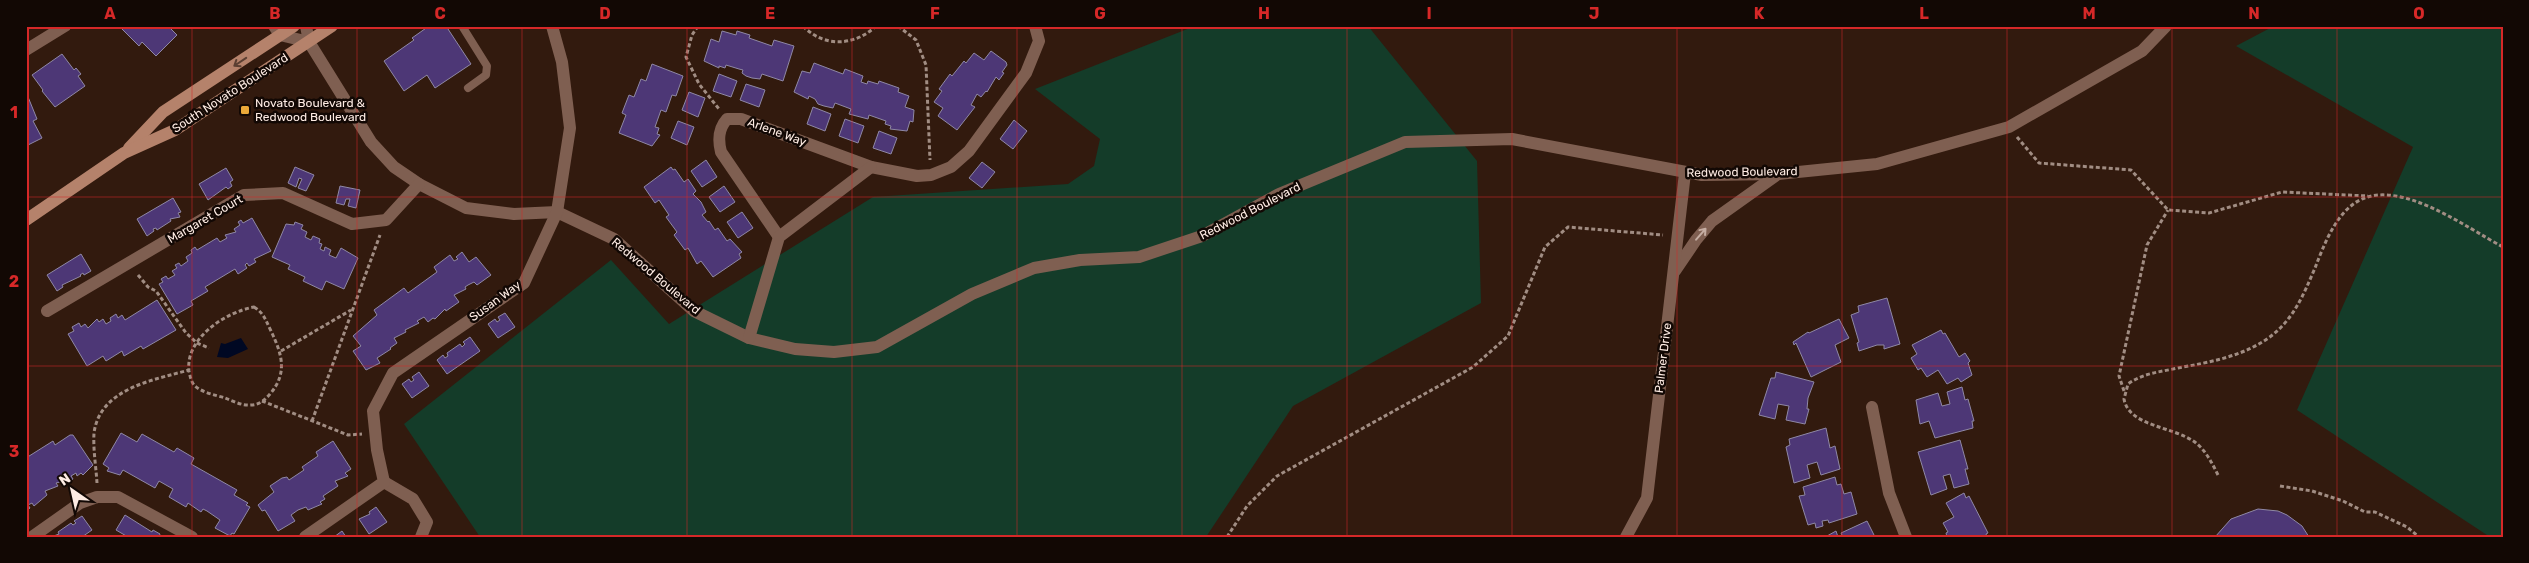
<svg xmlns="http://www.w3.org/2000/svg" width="2529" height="563" font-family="Rubik,sans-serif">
<rect width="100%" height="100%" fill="#321a0e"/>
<!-- green -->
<g fill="#143c29">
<path d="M1208 26H1368L1477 161 1481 303 1293 406 1206 537H480L404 424 611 260 669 324 873 197 1068 184 1094 166 1100 139 1035 89 1190 28Z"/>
<path d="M2274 26H2503V537H2490L2297 410 2413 147 2236 46Z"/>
</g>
<!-- water -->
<path fill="#000823" d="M241 338 248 349 228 358 217 357 221 343 225 344Z"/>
<!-- building -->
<g fill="#4d3776" stroke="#8f88a5">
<path d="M119 26H168L177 35 156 56 142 42 139 46Z"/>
<path d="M429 26H446L471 64 435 88 427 75 404 91 384 61 414 40 412 38Z"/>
<path d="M722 31 736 35 737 31 750 35 749 38 772 46 774 40 794 46 783 81 762 74 760 79 752 78 746 76 742 73 743 70 739 69 726 65 725 68 719 66V68L704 61 711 39 719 42Z"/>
<path d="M991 51 1006 62 1007 65 1002 72 1004 73 999 80 996 77 987 92 986 91 981 97 977 94 971 105 975 107 957 130 938 116 943 108 934 102 942 91 939 89 950 74 952 76 964 61 966 63 974 53 984 60Z"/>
<path d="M62 54 74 70 76 68 81 74 78 76 85 86 55 107 42 91 43 90 32 75Z"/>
<path d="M814 63 843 74 845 69 863 76 861 82 867 84 868 81 878 84 879 81 899 88 898 92 909 96 905 107 914 110 913 122 910 121 907 131 890 129 891 126 885 124 886 121 869 115 868 119 849 114 851 109 835 103 833 108 824 106 818 104 815 99 809 96 808 99 794 92 802 71 810 73Z"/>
<path d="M652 64 683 76 676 96 672 95 666 112 661 110 655 127 659 128 657 134 660 135 652 146 619 133 626 115 622 113 629 95 634 97 641 79 646 81Z"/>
<path d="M719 74 737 81 731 97 713 91Z"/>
<path d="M746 84 765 90 759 107 740 100Z"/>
<path d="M26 92 37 119 33 121 42 138 26 146Z"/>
<path d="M689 92 705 98 698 117 682 110Z"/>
<path d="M813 107 831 114 825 131 807 124Z"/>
<path d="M845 119 864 126 858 143 839 136Z"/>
<path d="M1014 120 1027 131 1013 149 1000 139Z"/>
<path d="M678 121 694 127 687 145 671 138Z"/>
<path d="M879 131 897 138 891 154 873 148Z"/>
<path d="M706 160 717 177 702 187 691 171Z"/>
<path d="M982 162 995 172 982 188 969 178Z"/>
<path d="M295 167 314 175 306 191 298 188 302 179 299 178 296 187 288 183Z"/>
<path d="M671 167 673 170 675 169 684 182 688 179 696 191 693 194 701 202 706 212 702 215 708 222 709 221 715 230 718 228 727 241 730 239 742 252 739 254 741 258 713 277 701 261 697 264 688 248 685 250 674 235 677 232 666 217 669 215 659 200 655 203 644 187Z"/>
<path d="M226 168 233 180 230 182 232 186 228 189 226 187 208 200 199 184Z"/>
<path d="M340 186 360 190 356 208 348 206 350 199H346L344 205 336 203Z"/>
<path d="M724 186 735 202 720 212 709 197Z"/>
<path d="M173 198 181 212 178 213 180 217 170 219 171 221 157 230 156 228 153 229 154 231 147 236 137 219Z"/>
<path d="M742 212 753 228 738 238 727 222Z"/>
<path d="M252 218 271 251 254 259 256 262 249 266 247 263 245 265 247 268 238 274 235 269 205 287 208 291 191 301 193 305 177 314 159 284 163 282 161 279 166 276 168 279 175 275 172 271 177 268 175 265 179 263 181 266 188 261 186 257 192 253 191 250 195 247 197 250 217 238 220 242 227 238 225 235 236 232 234 229 240 225 238 222 241 220 243 223Z"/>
<path d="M295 222 303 225 301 229 307 232 305 237 311 240 313 236 320 239 319 243 322 244 320 249 324 251 325 247 331 250 329 255 336 258 341 248 358 258 344 289 326 281 322 290 303 281 305 277 288 269 290 265 272 257 286 224 294 225Z"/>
<path d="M462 252 469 262 476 257 491 275 477 285 474 282 468 285 465 287 466 289 454 295 459 302 446 311 445 309 435 319 433 318 428 322 424 317 417 321 419 323 405 330 406 332 394 338 397 343 390 348 391 349 377 358 380 363 366 370 353 351 361 346 353 336 377 315 374 310 404 288 408 293 437 272 434 267 450 255 454 261 458 259 456 257Z"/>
<path d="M81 254 91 271 84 275 83 273 80 275 81 276 62 285 63 287 57 291 47 275Z"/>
<path d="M1887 298 1900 344 1884 349V345H1877L1859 351 1857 343 1859 342 1851 315 1859 312 1858 306Z"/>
<path d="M157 300 176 330 143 349 141 346 124 356 122 351 106 361 103 356 87 366 68 334 74 331 72 327 79 323 81 327 85 324 88 328 97 319 99 322 103 319 106 324 111 321 110 318 116 314 118 318 122 315 125 320Z"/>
<path d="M505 313 515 327 498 338 488 324 495 319 497 322 500 320 498 317Z"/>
<path d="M1839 319 1849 338 1835 345 1841 362 1811 377 1796 343 1794 345 1793 342 1808 332 1809 333Z"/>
<path d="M1941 330 1943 334 1945 333 1959 357 1965 353 1970 361 1968 363 1972 375 1961 382 1958 378 1947 384 1938 370 1927 377 1921 368 1918 370 1911 358 1917 354 1912 345Z"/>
<path d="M470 337 480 351 447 374 437 360 443 355 445 358 448 356 447 353 460 344 462 347 465 344 463 342Z"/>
<path d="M419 372 429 386 412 398 402 384 409 379 411 382 414 380 412 377Z"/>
<path d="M1776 372 1814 382 1808 398 1807 409H1809L1805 424 1786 420 1789 406 1778 404 1775 419 1759 415 1771 378H1775Z"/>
<path d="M1962 387 1965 400 1968 399 1974 421H1972L1973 428 1935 438 1929 421 1920 424 1916 400 1938 393 1942 406 1950 404 1947 392Z"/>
<path d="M1826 428 1830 448 1835 446 1840 469 1821 475 1817 462 1807 465 1810 478 1794 483 1786 447 1790 445 1789 439Z"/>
<path d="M121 433 137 442 142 434 174 452 177 448 194 458 191 464 237 490 234 495 248 503 246 505 250 507 234 534 232 533 230 536 215 528 220 520 207 511 203 509 201 512 188 503 186 507 169 497 173 489 159 481 155 488 123 470 120 475 107 471 109 468 103 464Z"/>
<path d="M70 435H73L93 465 83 475 81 473 77 476 76 473 71 476 73 479 66 483 64 481 56 483 58 486 45 491 47 495 34 506 32 503 28 505 30 508 26 511V458L53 441 55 445Z"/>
<path d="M1960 440 1968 469H1965L1969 484 1954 488 1950 474 1943 476 1947 489 1931 495 1918 452Z"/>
<path d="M333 441 351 469 345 473 348 476 335 481 338 486 323 496 325 499 320 502 322 504 308 510 306 507 298 510 291 515 295 521 278 531 265 510 262 511 258 505 274 492 270 486 282 478 287 477 289 480 304 470 302 467 318 456 316 452Z"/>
<path d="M1835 477 1837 485 1841 484 1844 494 1851 492 1857 514 1829 523 1828 520 1822 521 1823 526 1816 528 1815 523 1808 525 1799 496 1805 495 1803 487Z"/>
<path d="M1964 493 1966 498 1969 496 1988 533 1986 534 1987 537H1947L1946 533 1948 532 1943 523 1954 517 1946 503Z"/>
<path d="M376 507 387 522 369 534 359 519 370 514 369 512Z"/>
<path d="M2258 509 2278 511 2287 515 2302 526 2309 537H2215L2231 519Z"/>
<path d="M125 515 152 532 153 530 160 534 159 537H128L116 530Z"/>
<path d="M82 516 92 530 82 537H51L59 534 58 532 71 523 73 525 76 523 74 521Z"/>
<path d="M1867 521 1875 537H1839L1842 535 1841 533Z"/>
<path d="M342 531 346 537H334Z"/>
<path d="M1836 531 1838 537H1827V536Z"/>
</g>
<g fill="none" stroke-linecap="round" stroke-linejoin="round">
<!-- path -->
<g stroke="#a18d83" stroke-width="3" stroke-dasharray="4 2.5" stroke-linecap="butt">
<path d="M698 26 692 35 686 57 699 84 719 109"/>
<path d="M803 26C824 48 855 46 876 26"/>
<path d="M898 26 916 40 926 65 930 160"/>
<path d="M2017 137 2039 163 2131 170 2168 210 2209 213 2282 192 2368 196"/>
<path d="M138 275 148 287 156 291 186 333 197 343 209 348"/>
<path d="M254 307C264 313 266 321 271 331 282 354 288 373 270 394 265 400 259 405 251 405 242 406 233 401 225 398 216 395 202 393 194 385 191 381 190 376 189 371 185 338 226 312 254 307Z"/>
<path d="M281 351 351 310"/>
<path d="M2124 391 2119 376 2147 245 2168 210"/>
<path d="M262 401 348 435 362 434"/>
<path d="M312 421 380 235"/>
<path d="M2218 475C2212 463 2206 451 2196 443 2174 426 2129 427 2124 399L2128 384C2143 373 2160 372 2178 368 2210 362 2240 357 2267 339 2293 321 2303 296 2315 268 2324 245 2336 212 2360 200 2401 179 2467 228 2503 247"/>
<path d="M97 483C96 467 93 449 94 433 100 388 154 380 189 370"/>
<path d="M2280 486 2312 491 2343 501 2365 512H2375L2407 527 2419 537"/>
<path d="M1227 537 1247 506 1277 476 1473 367 1508 336 1545 247 1568 227 1663 235"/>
</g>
<!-- lane -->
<path stroke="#7f5f51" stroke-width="8" d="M462 26 487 66 486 75 468 88"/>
<!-- street -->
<g stroke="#7f5f51" stroke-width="12">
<path d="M274 26 280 35 309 42"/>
<path d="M306 26 309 42 371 142 394 167 419 184 466 208 514 214 557 212 614 239 694 311 749 338 795 349 834 352 877 347 972 294 1034 268 1080 260 1139 257 1202 236 1279 194 1405 142 1512 139 1702 175 1778 174 1877 164 2009 127 2142 51 2166 26"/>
<path d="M26 50 65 26"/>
<path d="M779 237 721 152C718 140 718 129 727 119H741L871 167 917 176 931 175 951 167 969 151 1026 73 1039 41 1035 26"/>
<path d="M1675 271 1696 240 1712 221 1778 174"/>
<path d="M47 311 244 195 283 193 352 224 386 220 419 184"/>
<path d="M749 338 779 237 871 167"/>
<path d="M1872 407 1889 493 1906 537"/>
<path d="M384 482 413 499 427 522 421 537"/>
<path d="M32 537 80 503 97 497H118L192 537"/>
<path d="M305 537 384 482 377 450 373 411 393 373 524 283 557 212 570 128 562 62 552 26"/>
<path d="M1626 537 1647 498 1685 173"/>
</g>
<!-- secondary -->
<g stroke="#b5826b" stroke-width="12">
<path d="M129 148 163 112 294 26"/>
<path d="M26 220 124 153 175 130 332 26"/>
</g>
</g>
<!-- one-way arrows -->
<defs><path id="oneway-shaft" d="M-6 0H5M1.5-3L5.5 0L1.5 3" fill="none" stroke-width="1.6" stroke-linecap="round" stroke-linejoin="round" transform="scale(1.25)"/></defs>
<use stroke="#5b3f32" href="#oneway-shaft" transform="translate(240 62) rotate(146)"/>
<use stroke="#c5ada2" href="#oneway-shaft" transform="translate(1701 234) rotate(-49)"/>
<!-- grid -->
<path fill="none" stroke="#d62828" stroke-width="1" stroke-opacity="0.55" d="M192 26V537M357 26V537M522 26V537M687 26V537M852 26V537M1017 26V537M1182 26V537M1347 26V537M1512 26V537M1677 26V537M1842 26V537M2007 26V537M2172 26V537M2337 26V537M26 197H2503M26 366H2503"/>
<!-- markers -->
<rect fill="#eba939" stroke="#120804" stroke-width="2" x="240" y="105" width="10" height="10" rx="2.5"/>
<g text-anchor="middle" stroke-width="5" stroke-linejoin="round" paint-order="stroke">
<!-- street labels -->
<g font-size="12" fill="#feece4" stroke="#120804">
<text transform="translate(230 93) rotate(-33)" y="4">South Novato Boulevard</text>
<text transform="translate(777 132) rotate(20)" y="4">Arlene Way</text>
<text transform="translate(1742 172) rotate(-1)" y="4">Redwood Boulevard</text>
<text transform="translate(1250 211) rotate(-27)" y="4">Redwood Boulevard</text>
<text transform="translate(205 219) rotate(-30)" y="4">Margaret Court</text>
<text transform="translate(656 276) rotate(40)" y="4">Redwood Boulevard</text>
<text transform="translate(495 301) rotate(-36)" y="4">Susan Way</text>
<text transform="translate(1663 358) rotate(-83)" y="4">Palmer Drive</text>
</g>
<!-- poi labels -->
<g font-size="12" fill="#feece4" stroke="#120804" text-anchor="start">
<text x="255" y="107">Novato Boulevard &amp;<tspan x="255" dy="14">Redwood Boulevard</tspan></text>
</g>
</g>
<!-- border -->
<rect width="2529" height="563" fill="none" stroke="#120804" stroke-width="55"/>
<!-- north arrow -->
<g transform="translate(72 490) rotate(326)" stroke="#120804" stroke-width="4" paint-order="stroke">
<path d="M0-4L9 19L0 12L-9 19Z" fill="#feece4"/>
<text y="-8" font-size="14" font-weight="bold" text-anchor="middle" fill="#feece4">N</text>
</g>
<rect x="28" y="28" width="2474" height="508" fill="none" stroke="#d62828" stroke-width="2"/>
<g font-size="16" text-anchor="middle" font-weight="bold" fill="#d62828">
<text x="110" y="19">A</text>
<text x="275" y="19">B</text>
<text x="440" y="19">C</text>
<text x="605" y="19">D</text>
<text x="770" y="19">E</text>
<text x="935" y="19">F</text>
<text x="1100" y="19">G</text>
<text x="1264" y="19">H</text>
<text x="1429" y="19">I</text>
<text x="1594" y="19">J</text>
<text x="1759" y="19">K</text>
<text x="1924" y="19">L</text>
<text x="2089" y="19">M</text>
<text x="2254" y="19">N</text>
<text x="2419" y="19">O</text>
<text x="14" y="118">1</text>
<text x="14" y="287">2</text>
<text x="14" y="457">3</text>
</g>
</svg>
